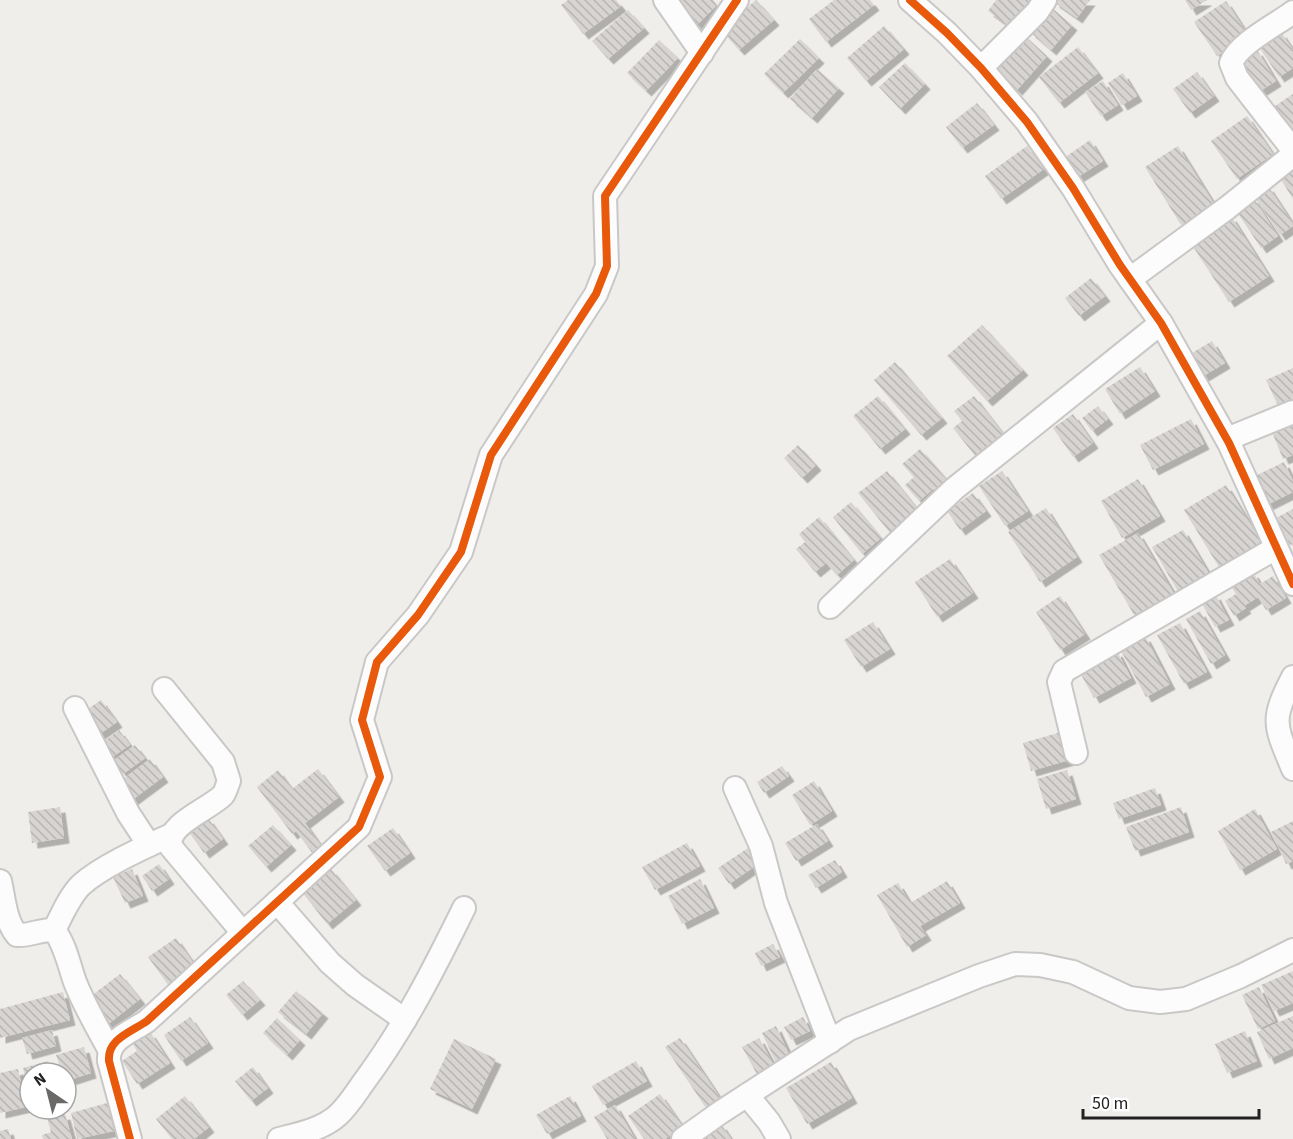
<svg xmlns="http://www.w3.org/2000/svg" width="1293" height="1139" font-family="'Source Sans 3',sans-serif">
<defs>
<pattern id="building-back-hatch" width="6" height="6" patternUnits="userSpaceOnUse" patternTransform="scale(1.5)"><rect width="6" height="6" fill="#d7d4d2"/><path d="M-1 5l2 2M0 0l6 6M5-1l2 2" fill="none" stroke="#b8b6b4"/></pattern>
<filter id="shadow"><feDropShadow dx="5.5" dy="5.5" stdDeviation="0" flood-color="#0004"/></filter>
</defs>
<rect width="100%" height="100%" fill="#f0eeeb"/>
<!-- building -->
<g fill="url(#building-back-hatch)" filter="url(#shadow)">
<path d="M568 0H616L621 6 583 34 561 5Z"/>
<path d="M675 0H713L717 5 697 25Z"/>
<path d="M756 0 774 20 739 50 721 30Z"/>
<path d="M834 0H870L874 5 826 42 809 19Z"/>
<path d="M996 0H1032L1011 28 988 11Z"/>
<path d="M1055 0H1090L1077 18 1054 2Z"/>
<path d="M1185 0H1207L1191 10Z"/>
<path d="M1226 1 1248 35 1217 56 1194 22Z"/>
<path d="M1051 7 1072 25 1051 50 1030 32Z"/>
<path d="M628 10 644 28 608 59 592 41Z"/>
<path d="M884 26 904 49 866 81 847 58Z"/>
<path d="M1281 32 1293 50V68L1279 77 1259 47Z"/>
<path d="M1024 35 1047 56 1017 90 994 69Z"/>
<path d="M800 39 819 58 783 93 764 74Z"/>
<path d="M659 40 678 58 646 91 627 73Z"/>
<path d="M1078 47 1098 73 1059 103 1039 77Z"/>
<path d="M1257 50 1276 81 1257 93 1238 62Z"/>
<path d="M905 63 925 84 900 109 879 87Z"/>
<path d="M817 69 839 88 812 118 790 99Z"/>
<path d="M1197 72 1214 96 1190 113 1173 89Z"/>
<path d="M1123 73 1137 96 1122 105 1108 83Z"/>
<path d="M1103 81 1118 105 1101 116 1085 92Z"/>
<path d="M1293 94V134L1275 106Z"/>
<path d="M977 103 994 125 962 148 946 127Z"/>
<path d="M1247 116 1273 154 1237 179 1211 141Z"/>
<path d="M1090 140 1103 161 1073 180 1061 160Z"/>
<path d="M1027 146 1044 169 1001 199 985 176Z"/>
<path d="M1178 146 1214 204 1181 225 1145 167Z"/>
<path d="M1293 163V199L1277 173Z"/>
<path d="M1268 186 1293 224V226L1280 235 1254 196Z"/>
<path d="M1253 197 1278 236 1261 248 1235 209Z"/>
<path d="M1231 216 1269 276 1229 302 1190 242Z"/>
<path d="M1091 278 1105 296 1079 316 1065 298Z"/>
<path d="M982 325 1023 370 987 401 947 356Z"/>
<path d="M1212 341 1225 363 1200 378 1187 356Z"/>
<path d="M895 362 942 418 921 435 874 380Z"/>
<path d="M1140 367 1155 391 1120 414 1105 389Z"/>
<path d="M1293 368V404L1280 410 1266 380Z"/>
<path d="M878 396 905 429 880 449 853 416Z"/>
<path d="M974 396 1004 435 980 462 953 428 962 421 954 411Z"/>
<path d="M1098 406 1108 419 1092 431 1082 418Z"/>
<path d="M1073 414 1093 443 1073 457 1053 428Z"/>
<path d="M1191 419 1204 444 1153 470 1140 445Z"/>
<path d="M1293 423V455L1283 459 1272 432Z"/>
<path d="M798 445 816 465 802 478 784 458Z"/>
<path d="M920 449 949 482 937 492 933 489 919 501 905 485 914 477 902 464Z"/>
<path d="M1284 462 1293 481V492L1263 507 1249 479Z"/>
<path d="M887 471 922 515 894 538 858 493Z"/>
<path d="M1002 471 1028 511 1005 526 979 486Z"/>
<path d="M1138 479 1160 516 1122 538 1101 501Z"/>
<path d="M1226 485 1264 546 1222 572 1184 510Z"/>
<path d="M973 493 986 511 960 530 947 511Z"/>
<path d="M851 502 881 538 862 554 833 517Z"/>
<path d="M1046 508 1077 557 1040 582 1008 532Z"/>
<path d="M1293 509V544L1290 545 1276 518Z"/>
<path d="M819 517 854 560 837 575 826 563 815 572 796 549 805 542 799 534Z"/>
<path d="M1183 530 1211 577 1180 595 1152 547Z"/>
<path d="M1138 533 1176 597 1137 620 1099 555Z"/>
<path d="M950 559 973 593 937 617 915 582Z"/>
<path d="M1253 572 1260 584 1273 576 1286 598 1266 610 1258 597 1244 606 1246 608 1234 616 1225 601 1236 594 1231 586Z"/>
<path d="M1215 594 1229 620 1215 627 1201 602Z"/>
<path d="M1060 596 1085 634 1060 650 1036 612Z"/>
<path d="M1200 611 1225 655 1211 664 1186 619Z"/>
<path d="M873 622 890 649 861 667 844 640Z"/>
<path d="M1180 623 1207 672 1184 684 1157 635Z"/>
<path d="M1145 636 1170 684 1146 697 1120 649Z"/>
<path d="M1117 651 1131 678 1094 698 1079 671Z"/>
<path d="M101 700 117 722 98 735 82 713Z"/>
<path d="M119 730 130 745 109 759 99 745Z"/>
<path d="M1061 732 1069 760 1031 771 1023 743Z"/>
<path d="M135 745 145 758 123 774 113 761Z"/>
<path d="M150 759 163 777 128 803 115 785Z"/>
<path d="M782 766 789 776 764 793 757 782Z"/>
<path d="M318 769 339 797 305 823 322 847 313 854 296 831 292 834 257 787 278 770 292 789Z"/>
<path d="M1067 770 1076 799 1046 809 1037 779Z"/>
<path d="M814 781 832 811 810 825 792 795Z"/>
<path d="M1155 788 1161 805 1119 819 1113 803Z"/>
<path d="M60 807 64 838 32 843 28 812Z"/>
<path d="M1181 807 1189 832 1135 851 1126 827Z"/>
<path d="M1255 809 1277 849 1240 870 1218 831Z"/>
<path d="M208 818 223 839 204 853 189 832Z"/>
<path d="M1293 821V861L1286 864 1271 832Z"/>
<path d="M817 824 828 841 796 861 785 843Z"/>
<path d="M273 825 291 845 266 867 248 846Z"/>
<path d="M393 828 410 853 385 871 367 846Z"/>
<path d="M687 843 700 866 655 890 642 867Z"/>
<path d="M751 846 761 862 729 884 718 868Z"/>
<path d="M835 860 842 872 816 888 808 875Z"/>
<path d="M159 864 169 879 152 891 142 876Z"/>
<path d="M132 869 143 896 125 903 113 877Z"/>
<path d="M331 869 356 900 327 924 302 892Z"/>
<path d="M700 879 714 908 682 924 668 896Z"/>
<path d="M947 881 960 903 920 926 926 935 907 947 877 895 898 883 910 903Z"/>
<path d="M176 938 196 967 169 986 148 957Z"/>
<path d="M773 944 780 957 761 966 755 953Z"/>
<path d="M1293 971V1003L1274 1011 1261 985Z"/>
<path d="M120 974 140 999 107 1025 87 999Z"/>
<path d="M243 981 260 1000 242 1015 226 995Z"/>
<path d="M1259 987 1275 1021 1258 1029 1242 995Z"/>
<path d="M296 991 323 1013 306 1034 278 1012Z"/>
<path d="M63 992 70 1020 0 1038V1009Z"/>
<path d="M1293 1016V1048L1269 1059 1257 1032Z"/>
<path d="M190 1017 208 1043 181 1061 164 1035Z"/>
<path d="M803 1017 810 1031 791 1040 784 1027Z"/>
<path d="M277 1018 300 1040 287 1055 263 1033Z"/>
<path d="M776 1026 793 1063 779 1069 762 1033Z"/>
<path d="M52 1030 56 1046 27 1054 22 1038Z"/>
<path d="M1245 1031 1257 1061 1227 1073 1215 1044Z"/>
<path d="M150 1032 170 1063 137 1084 122 1061 137 1051 133 1044Z"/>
<path d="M680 1038 720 1098 706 1108 665 1047Z"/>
<path d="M759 1038 777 1071 760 1080 742 1047Z"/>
<path d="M454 1039 496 1059 472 1109 430 1089Z"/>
<path d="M84 1047 91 1073 66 1081V1073H62L56 1055Z"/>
<path d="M48 1061 52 1073H30L29 1093 23 1068Z"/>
<path d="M636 1061 647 1081 603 1105 592 1086Z"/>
<path d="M831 1062 852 1098 807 1124 786 1088Z"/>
<path d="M253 1067 268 1088 251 1101 235 1081Z"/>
<path d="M18 1069 26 1107 0 1113V1073Z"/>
<path d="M660 1094 683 1127 665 1139H644L628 1116Z"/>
<path d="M185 1096 209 1127 194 1139H172L156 1119Z"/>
<path d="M570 1096 581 1116 547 1134 536 1115Z"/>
<path d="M107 1103 114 1131 77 1139 71 1113Z"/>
<path d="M615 1105 635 1139H607L594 1117Z"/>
<path d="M65 1114 72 1139H43L42 1135 51 1132 47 1118Z"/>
<path d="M721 1124 731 1139H699Z"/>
<path d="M8 1129 11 1139H0V1131Z"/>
</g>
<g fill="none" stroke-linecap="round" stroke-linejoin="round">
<!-- minor casing -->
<g stroke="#c9c8c7" stroke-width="26">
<g id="minor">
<path d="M665 0 702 53"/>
<path d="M910 0 947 33 981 68 1027 122 1073 188 1120 265 1161 323 1229 443 1293 584"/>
<path d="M1293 12C1276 25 1239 43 1231 63L1237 78 1293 150"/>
<path d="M981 68 1037 12 1045 0"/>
<path d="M1130 279 1227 208 1293 155"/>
<path d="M1227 439 1293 412"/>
<path d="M830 607 954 489 1161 323"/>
<path d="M1293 677C1270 721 1275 725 1293 769"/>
<path d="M164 689 223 762 229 781C227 785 226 791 223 795 210 809 165 824 171 847L243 933"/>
<path d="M75 708 128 813 149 845"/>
<path d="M1076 753 1059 682 1064 671 1276 548"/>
<path d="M735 788 761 846 776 903 830 1042"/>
<path d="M0 881C4 898 5 921 17 935 30 936 41 929 54 930 65 944 69 965 75 982 84 1005 97 1027 109 1049"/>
<path d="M277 902 330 963 355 985 405 1020"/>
<path d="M54 930C62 915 69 897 81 885 102 866 145 847 171 835"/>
<path d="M747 1095 769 1122 779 1139"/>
<path d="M130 1139 109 1061C107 1039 131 1032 147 1021L359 827 380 777 362 720 377 662 418 615 461 552 491 455 596 294 607 266 605 196 737 0"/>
<path d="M279 1139C299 1134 323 1129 338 1115 349 1105 357 1091 366 1079 405 1026 435 967 464 908"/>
<path d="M683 1139 721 1112 849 1029 979 976 1015 964 1040 965 1073 972 1129 998 1160 1002 1186 999 1241 976 1293 950"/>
</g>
</g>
<!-- minor -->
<use href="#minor" stroke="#fdfcfc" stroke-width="22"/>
<!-- cycleway casing -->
<g stroke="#fff" stroke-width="11">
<g id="cycleway">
<path d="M910 0 947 33 981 68 1027 122 1073 188 1120 265 1161 323 1229 443 1293 584"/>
<path d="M130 1139 109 1061C107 1039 131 1032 147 1021L359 827 380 777 362 720 377 662 418 615 461 552 491 455 596 294 607 266 605 196 737 0"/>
</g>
</g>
<!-- cycleway -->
<use href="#cycleway" stroke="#e8590c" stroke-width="8"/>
</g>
<!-- north arrow -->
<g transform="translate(48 1091) rotate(325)"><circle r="28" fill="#ffffff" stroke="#a7a7a7" stroke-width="1.5"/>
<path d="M0-4.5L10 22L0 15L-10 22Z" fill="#6a6968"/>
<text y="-9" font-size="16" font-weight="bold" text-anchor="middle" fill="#222222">N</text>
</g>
<!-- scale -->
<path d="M1083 1109v9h176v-9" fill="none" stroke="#222222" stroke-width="3"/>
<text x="1092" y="1109" font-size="18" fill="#222222" stroke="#ffffff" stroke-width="4.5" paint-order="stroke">50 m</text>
</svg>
